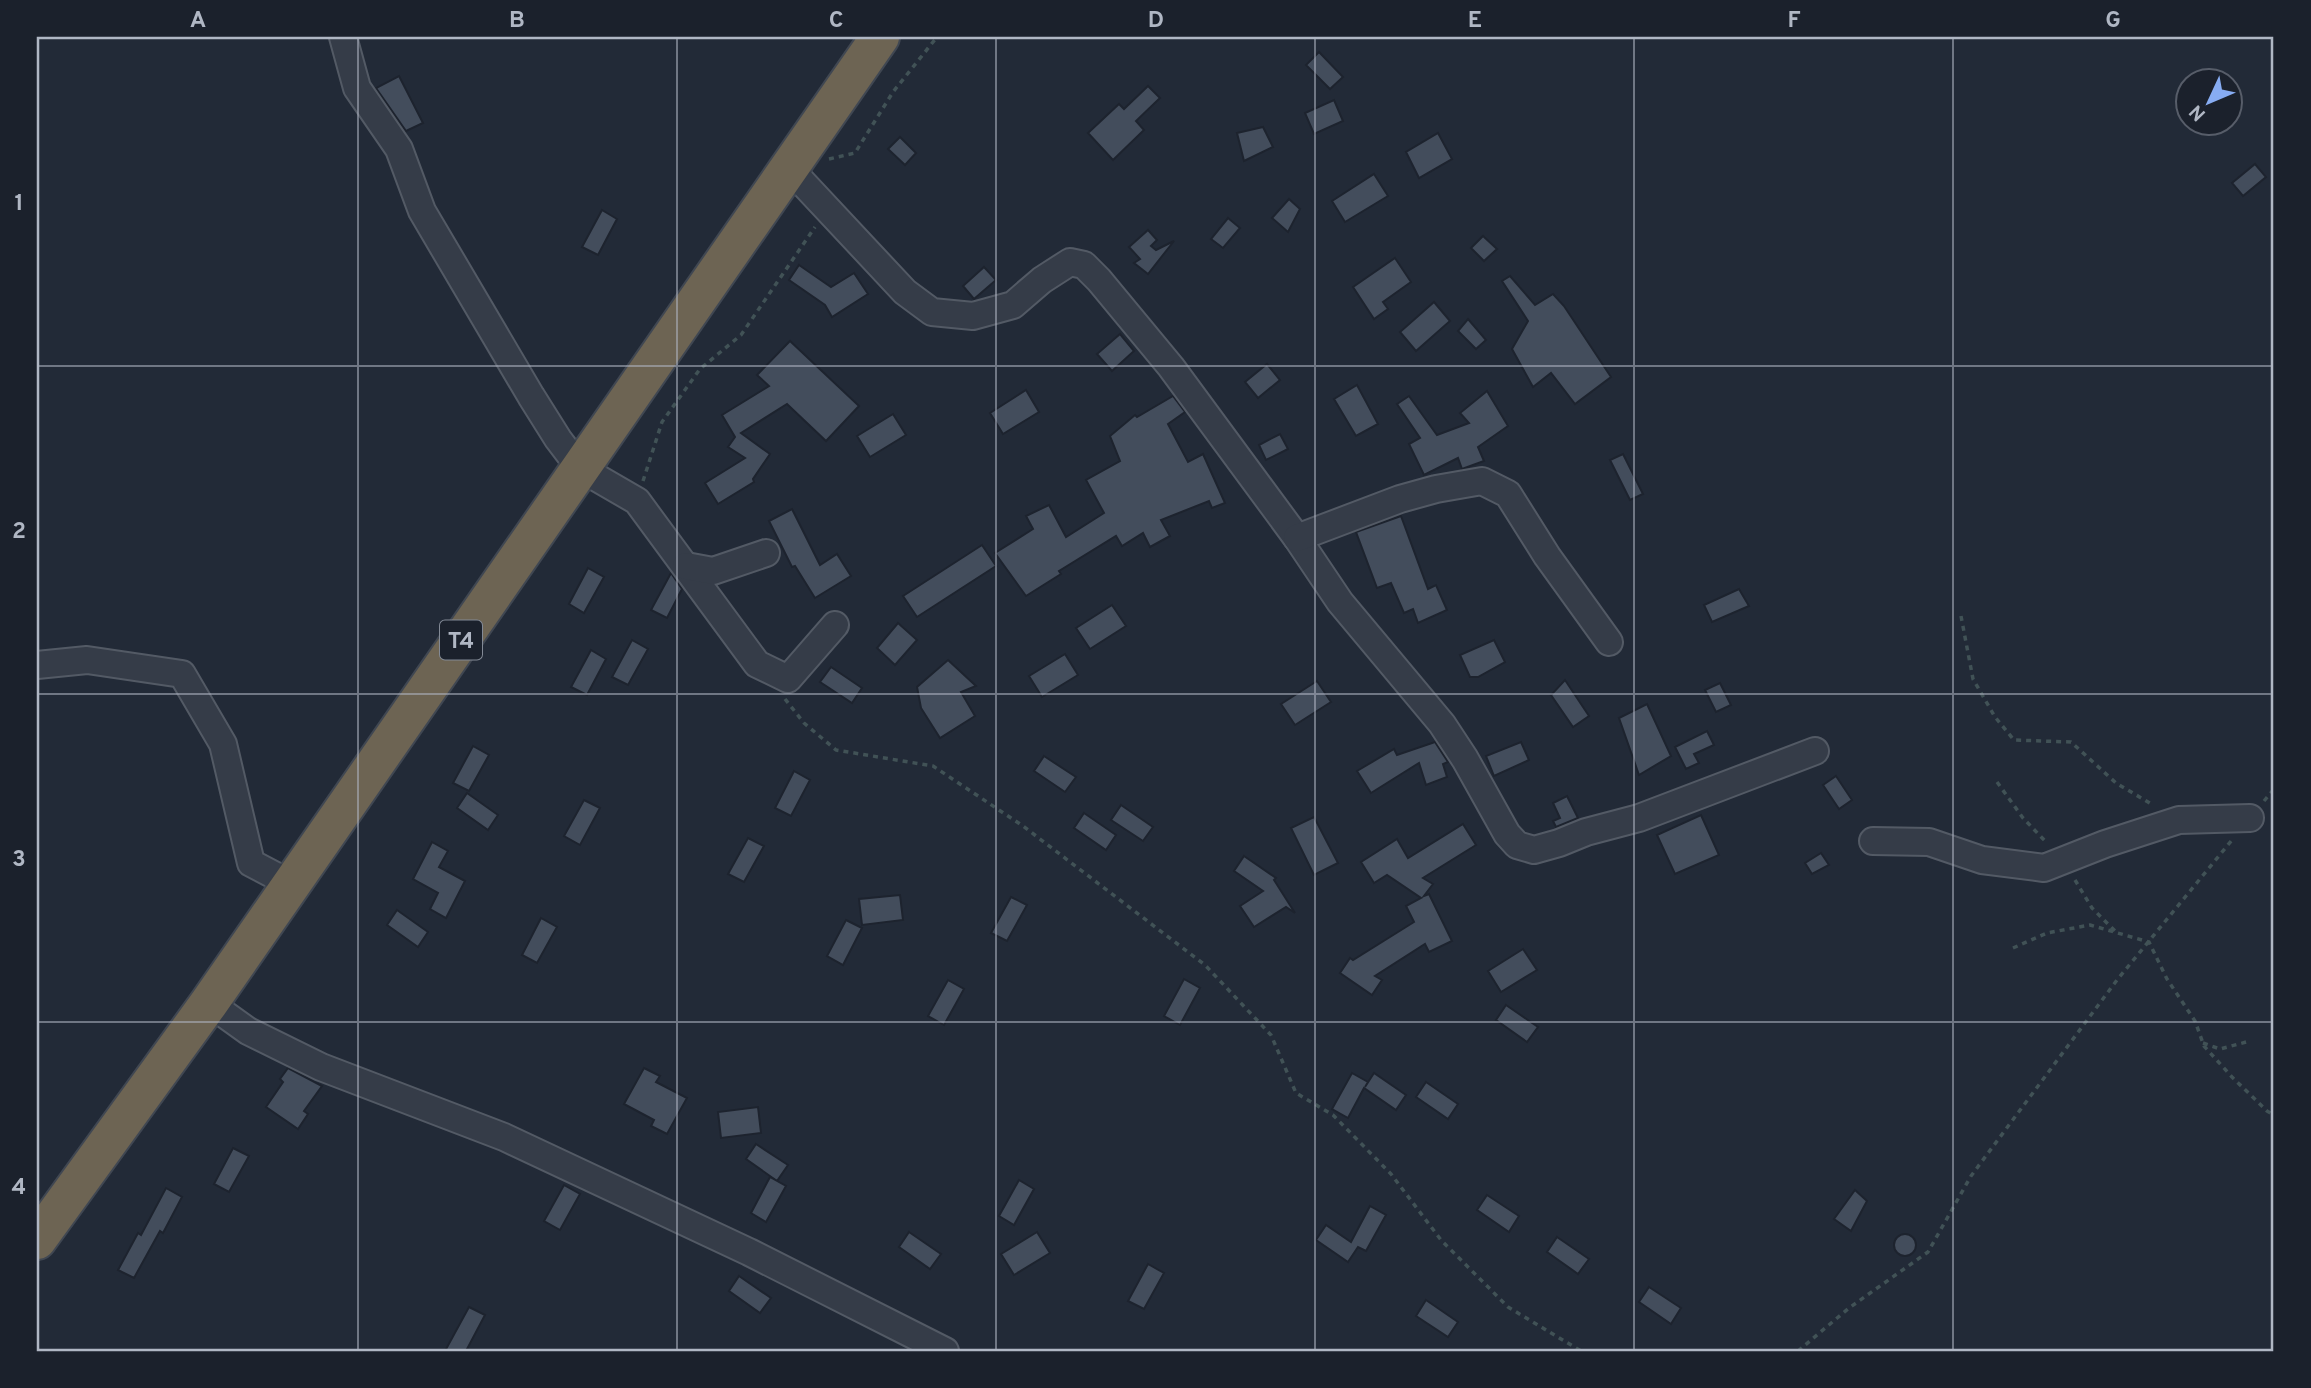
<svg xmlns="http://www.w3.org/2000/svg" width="2311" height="1388" font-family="Overpass,sans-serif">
<rect width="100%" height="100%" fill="#222a37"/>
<!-- building -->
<g fill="#434d5c" stroke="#1d232e" stroke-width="2">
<path d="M1319 52 1343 77 1330 89 1306 65Z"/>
<path d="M399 76 423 123 406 131 376 88Z"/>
<path d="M1148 86 1160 98 1136 121 1144 130 1113 160 1088 133 1119 104 1124 109Z"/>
<path d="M1334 100 1343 121 1314 134 1305 113Z"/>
<path d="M1263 127 1273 147 1244 161 1237 133Z"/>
<path d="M1438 133 1452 159 1419 178 1406 152Z"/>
<path d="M900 137 916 153 905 165 888 149Z"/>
<path d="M2255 164 2266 177 2243 196 2232 183Z"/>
<path d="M1374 174 1388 196 1345 222 1332 201Z"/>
<path d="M1289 199 1300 209 1288 232 1272 218Z"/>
<path d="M602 210 617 219 598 255 582 247Z"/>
<path d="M1228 218 1240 228 1223 248 1211 239Z"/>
<path d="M1148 230 1157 240 1151 246 1156 250 1174 241 1148 274 1134 263 1140 259 1129 247Z"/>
<path d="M1483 236 1497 249 1484 261 1471 248Z"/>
<path d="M1395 258 1411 282 1383 302 1388 309 1374 319 1353 287Z"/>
<path d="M799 265 831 287 854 273 868 294 832 317 825 305 789 280Z"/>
<path d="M984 267 996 280 974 299 963 286Z"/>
<path d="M1510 276 1535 305 1553 294 1564 306 1611 377 1575 404 1551 373 1533 387 1512 349 1528 321 1502 281Z"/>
<path d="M1434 302 1450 321 1416 351 1400 332Z"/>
<path d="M1468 319 1486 340 1476 349 1458 331Z"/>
<path d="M1120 334 1134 351 1112 371 1097 354Z"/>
<path d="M790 341 859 406 826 441 787 404 741 433 770 454 753 479 754 482 718 504 705 483 745 458 728 447 735 437 722 415 769 386 757 375Z"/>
<path d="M1267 364 1280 380 1258 398 1245 382Z"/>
<path d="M1357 385 1378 424 1356 436 1334 399Z"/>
<path d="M1026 390 1039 412 1003 434 990 413Z"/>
<path d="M1487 391 1508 426 1478 447 1484 461 1462 469 1458 458 1424 475 1409 444 1420 438 1397 404 1409 396 1437 435 1469 423 1460 413Z"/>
<path d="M1173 396 1185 412 1168 424 1188 462 1203 454 1225 503 1212 508 1209 501 1161 520 1170 536 1150 547 1143 533 1122 546 1116 536 1059 571 1061 574 1026 596 995 553 1033 529 1026 516 1049 505 1066 537 1104 513 1086 480 1120 461 1110 436 1135 415 1137 417Z"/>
<path d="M893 414 906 435 870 457 857 436Z"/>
<path d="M1280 434 1288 449 1266 460 1259 445Z"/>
<path d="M1623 454 1643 494 1630 500 1610 460Z"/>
<path d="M792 509 820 565 837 554 851 576 815 598 795 566 792 567 769 521Z"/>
<path d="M1401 516 1428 589 1436 585 1447 610 1418 623 1413 609 1404 613 1391 583 1377 588 1356 532Z"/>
<path d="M982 545 996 566 917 617 903 596Z"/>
<path d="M588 568 604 577 584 613 569 604Z"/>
<path d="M671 573 682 589 667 618 651 610Z"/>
<path d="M1739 589 1749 606 1712 622 1704 605Z"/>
<path d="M1112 605 1126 626 1090 649 1076 628Z"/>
<path d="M898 623 917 640 895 665 877 648Z"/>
<path d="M632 640 648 649 628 685 612 677Z"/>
<path d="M1494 640 1505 662 1478 677H1470L1460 655Z"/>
<path d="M591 650 606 659 587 695 571 687Z"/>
<path d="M1065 654 1078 675 1042 697 1029 676Z"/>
<path d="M948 660 976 686 961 692 975 716 940 738 921 708 917 687Z"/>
<path d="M831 667 862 688 852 703 820 682Z"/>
<path d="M1565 680 1589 716 1573 727 1551 695Z"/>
<path d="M1317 681 1331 702 1295 725 1281 704Z"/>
<path d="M1720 683 1731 705 1716 712 1705 690Z"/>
<path d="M1647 704 1671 756 1639 775 1619 718Z"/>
<path d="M1707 731 1714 745 1694 754 1699 763 1686 769 1675 747Z"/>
<path d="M1435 742 1448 762 1443 764 1447 777 1426 785 1419 763 1371 793 1357 771 1394 749 1397 755Z"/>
<path d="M1521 742 1529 760 1494 776 1486 756Z"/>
<path d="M473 746 489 755 469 791 453 783Z"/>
<path d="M1044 756 1076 777 1065 792 1034 771Z"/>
<path d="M794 771 810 780 791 816 775 808Z"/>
<path d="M1836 776 1852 800 1839 809 1823 785Z"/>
<path d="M467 793 498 815 488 830 457 808Z"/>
<path d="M1567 796 1578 818 1556 827 1553 821 1560 818 1553 803Z"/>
<path d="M584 800 600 808 580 845 564 836Z"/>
<path d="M1121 805 1153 827 1143 841 1111 820Z"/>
<path d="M1084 813 1116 835 1106 850 1074 828Z"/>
<path d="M1701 815 1719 855 1675 874 1657 835Z"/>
<path d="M1314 817 1338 863 1314 875 1291 828Z"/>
<path d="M1463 824 1476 845 1423 878 1433 884 1424 896 1429 894 1452 941 1429 952 1425 944 1375 976 1382 980 1372 995 1340 973 1350 958 1353 960 1414 922 1406 906 1421 898 1387 875 1374 883 1361 862 1397 839 1408 858Z"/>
<path d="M748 838 764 846 744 882 728 874Z"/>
<path d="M432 842 448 851 439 867 465 881 446 918 430 909 438 893 413 879Z"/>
<path d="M1821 853 1829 865 1812 874 1805 863Z"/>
<path d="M1244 856 1276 878 1274 880 1295 913 1286 907 1254 927 1240 906 1263 891 1234 871Z"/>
<path d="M900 895 903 920 862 925 859 899Z"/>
<path d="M1011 897 1027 905 1007 941 991 933Z"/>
<path d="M397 910 428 932 418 947 387 925Z"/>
<path d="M541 918 557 927 537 963 522 955Z"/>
<path d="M846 920 862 928 843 965 827 956Z"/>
<path d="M1523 949 1537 970 1501 992 1488 971Z"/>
<path d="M1184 979 1200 988 1180 1025 1164 1016Z"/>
<path d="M948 980 964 989 944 1025 928 1016Z"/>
<path d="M1506 1005 1538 1027 1527 1042 1496 1020Z"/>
<path d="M288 1068 322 1086 304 1111 308 1114 298 1129 266 1107 283 1082 280 1079Z"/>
<path d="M644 1068 660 1076 656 1082 687 1098 667 1134 651 1126 654 1120 624 1104Z"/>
<path d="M1352 1073 1368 1082 1365 1087 1374 1073 1406 1095 1396 1110 1364 1088 1348 1118 1332 1109Z"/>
<path d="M1426 1082 1458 1104 1448 1119 1416 1097Z"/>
<path d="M758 1107 761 1133 721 1138 718 1112Z"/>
<path d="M756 1144 788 1165 777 1181 746 1159Z"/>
<path d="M233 1148 249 1156 229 1192 214 1184Z"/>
<path d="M770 1177 786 1186 766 1222 751 1213Z"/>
<path d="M1019 1180 1034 1189 1014 1225 999 1216Z"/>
<path d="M564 1185 580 1194 560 1230 544 1221Z"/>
<path d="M166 1188 182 1197 163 1233 160 1231 134 1278 118 1270 138 1233 141 1235Z"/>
<path d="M1855 1190 1867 1201 1851 1231 1834 1219Z"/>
<path d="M1487 1195 1519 1216 1509 1232 1477 1210Z"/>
<path d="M1370 1206 1386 1215 1366 1251 1358 1247 1348 1262 1316 1240 1326 1225 1351 1242Z"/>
<path d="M909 1232 941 1254 930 1269 899 1247Z"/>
<path d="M1037 1232 1050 1253 1014 1275 1001 1254Z"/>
<circle cx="1905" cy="1245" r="11"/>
<path d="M1557 1237 1589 1259 1578 1274 1547 1252Z"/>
<path d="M1148 1264 1164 1273 1144 1309 1128 1301Z"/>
<path d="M739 1276 771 1298 760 1313 729 1291Z"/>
<path d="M1649 1287 1681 1308 1671 1324 1639 1302Z"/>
<path d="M1426 1300 1458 1322 1448 1337 1416 1316Z"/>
<path d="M469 1307 485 1315 466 1351H445Z"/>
</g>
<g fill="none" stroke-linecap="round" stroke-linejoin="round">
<!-- minor casing -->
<g stroke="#535a65" stroke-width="30">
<g id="minor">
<path d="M343 37 357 88 399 149 422 211 531 396 558 439 580 468 637 501 757 664 788 679 835 625"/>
<path d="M789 168 905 292 932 312 973 316 1013 305 1042 280 1070 262 1084 265 1099 280 1171 367 1297 538 1340 602 1442 724 1465 759 1507 834 1517 845 1534 850 1559 843 1586 832 1639 818 1815 751"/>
<path d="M1297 538 1400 499 1436 489 1482 481 1508 494 1547 556 1609 642"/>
<path d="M686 566 713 571 766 553"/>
<path d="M37 665 87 660 182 674 223 744 251 863 291 884"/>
<path d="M1873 841 1929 842 1982 860 2044 868 2105 844 2179 820 2250 818"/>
<path d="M209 1003 248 1031 321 1067 504 1137 749 1252 945 1351"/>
</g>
</g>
<!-- highway casing -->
<g stroke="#404752" stroke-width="42">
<path id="highway" d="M37 1240 209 1003 880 37"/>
</g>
<!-- path -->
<g stroke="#415256" stroke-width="3.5" stroke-dasharray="5 5" stroke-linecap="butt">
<path d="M829 159 855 153 893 92 937 37"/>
<path d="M643 481 662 422 700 369 741 335 815 227"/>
<path d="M1961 616 1973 679 1995 717 2014 740 2071 742 2116 783 2153 805"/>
<path d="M785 699 804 723 836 750 933 766 1023 826 1205 965 1271 1035 1296 1093 1333 1115 1391 1174 1441 1240 1508 1307 1581 1351"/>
<path d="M1997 782 2023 818 2047 843"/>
<path d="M2264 801 2274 789"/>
<path d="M2075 880 2092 908 2115 931"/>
<path d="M2013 948 2047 933 2090 925 2149 942 2167 979 2195 1021 2204 1046 2232 1077 2267 1111 2274 1115"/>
<path d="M2203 1043 2220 1049 2250 1041"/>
<path d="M1798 1351 1849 1308 1928 1252 1971 1176 2117 980 2232 840"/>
</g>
<!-- minor -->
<use href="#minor" stroke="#353c48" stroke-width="26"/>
<!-- highway -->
<use href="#highway" stroke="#6d6453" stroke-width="38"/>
</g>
<!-- grid -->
<path fill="none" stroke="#b0b7c4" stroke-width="2" stroke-opacity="0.55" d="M358 37V1351M677 37V1351M996 37V1351M1315 37V1351M1634 37V1351M1953 37V1351M37 366H2274M37 694H2274M37 1022H2274"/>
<g text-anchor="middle" stroke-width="5" stroke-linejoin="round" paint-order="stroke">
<!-- shield labels -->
<rect fill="#1b212c" stroke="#838a96" stroke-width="2" x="440" y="620.5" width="42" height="39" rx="5"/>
<g font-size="23" font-weight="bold" fill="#b0b7c4">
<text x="461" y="648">T4</text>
</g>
</g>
<!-- border -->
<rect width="2311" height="1388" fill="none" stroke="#1b212c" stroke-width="77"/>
<!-- north arrow -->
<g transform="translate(2209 102) rotate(226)"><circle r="33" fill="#1b212c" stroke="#575d69" stroke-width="2"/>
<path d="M0-5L12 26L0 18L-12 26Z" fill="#87acf2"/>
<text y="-10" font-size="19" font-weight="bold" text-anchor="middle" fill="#b0b7c4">N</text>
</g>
<rect x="38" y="38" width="2234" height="1312" fill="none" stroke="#b0b7c4" stroke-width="2.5"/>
<g font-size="23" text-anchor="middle" font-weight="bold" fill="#b0b7c4">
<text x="198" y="27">A</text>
<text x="517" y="27">B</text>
<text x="836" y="27">C</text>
<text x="1156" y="27">D</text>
<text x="1475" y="27">E</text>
<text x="1794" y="27">F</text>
<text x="2113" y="27">G</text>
<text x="19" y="210">1</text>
<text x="19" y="538">2</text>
<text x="19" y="866">3</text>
<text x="19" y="1194">4</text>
</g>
</svg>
